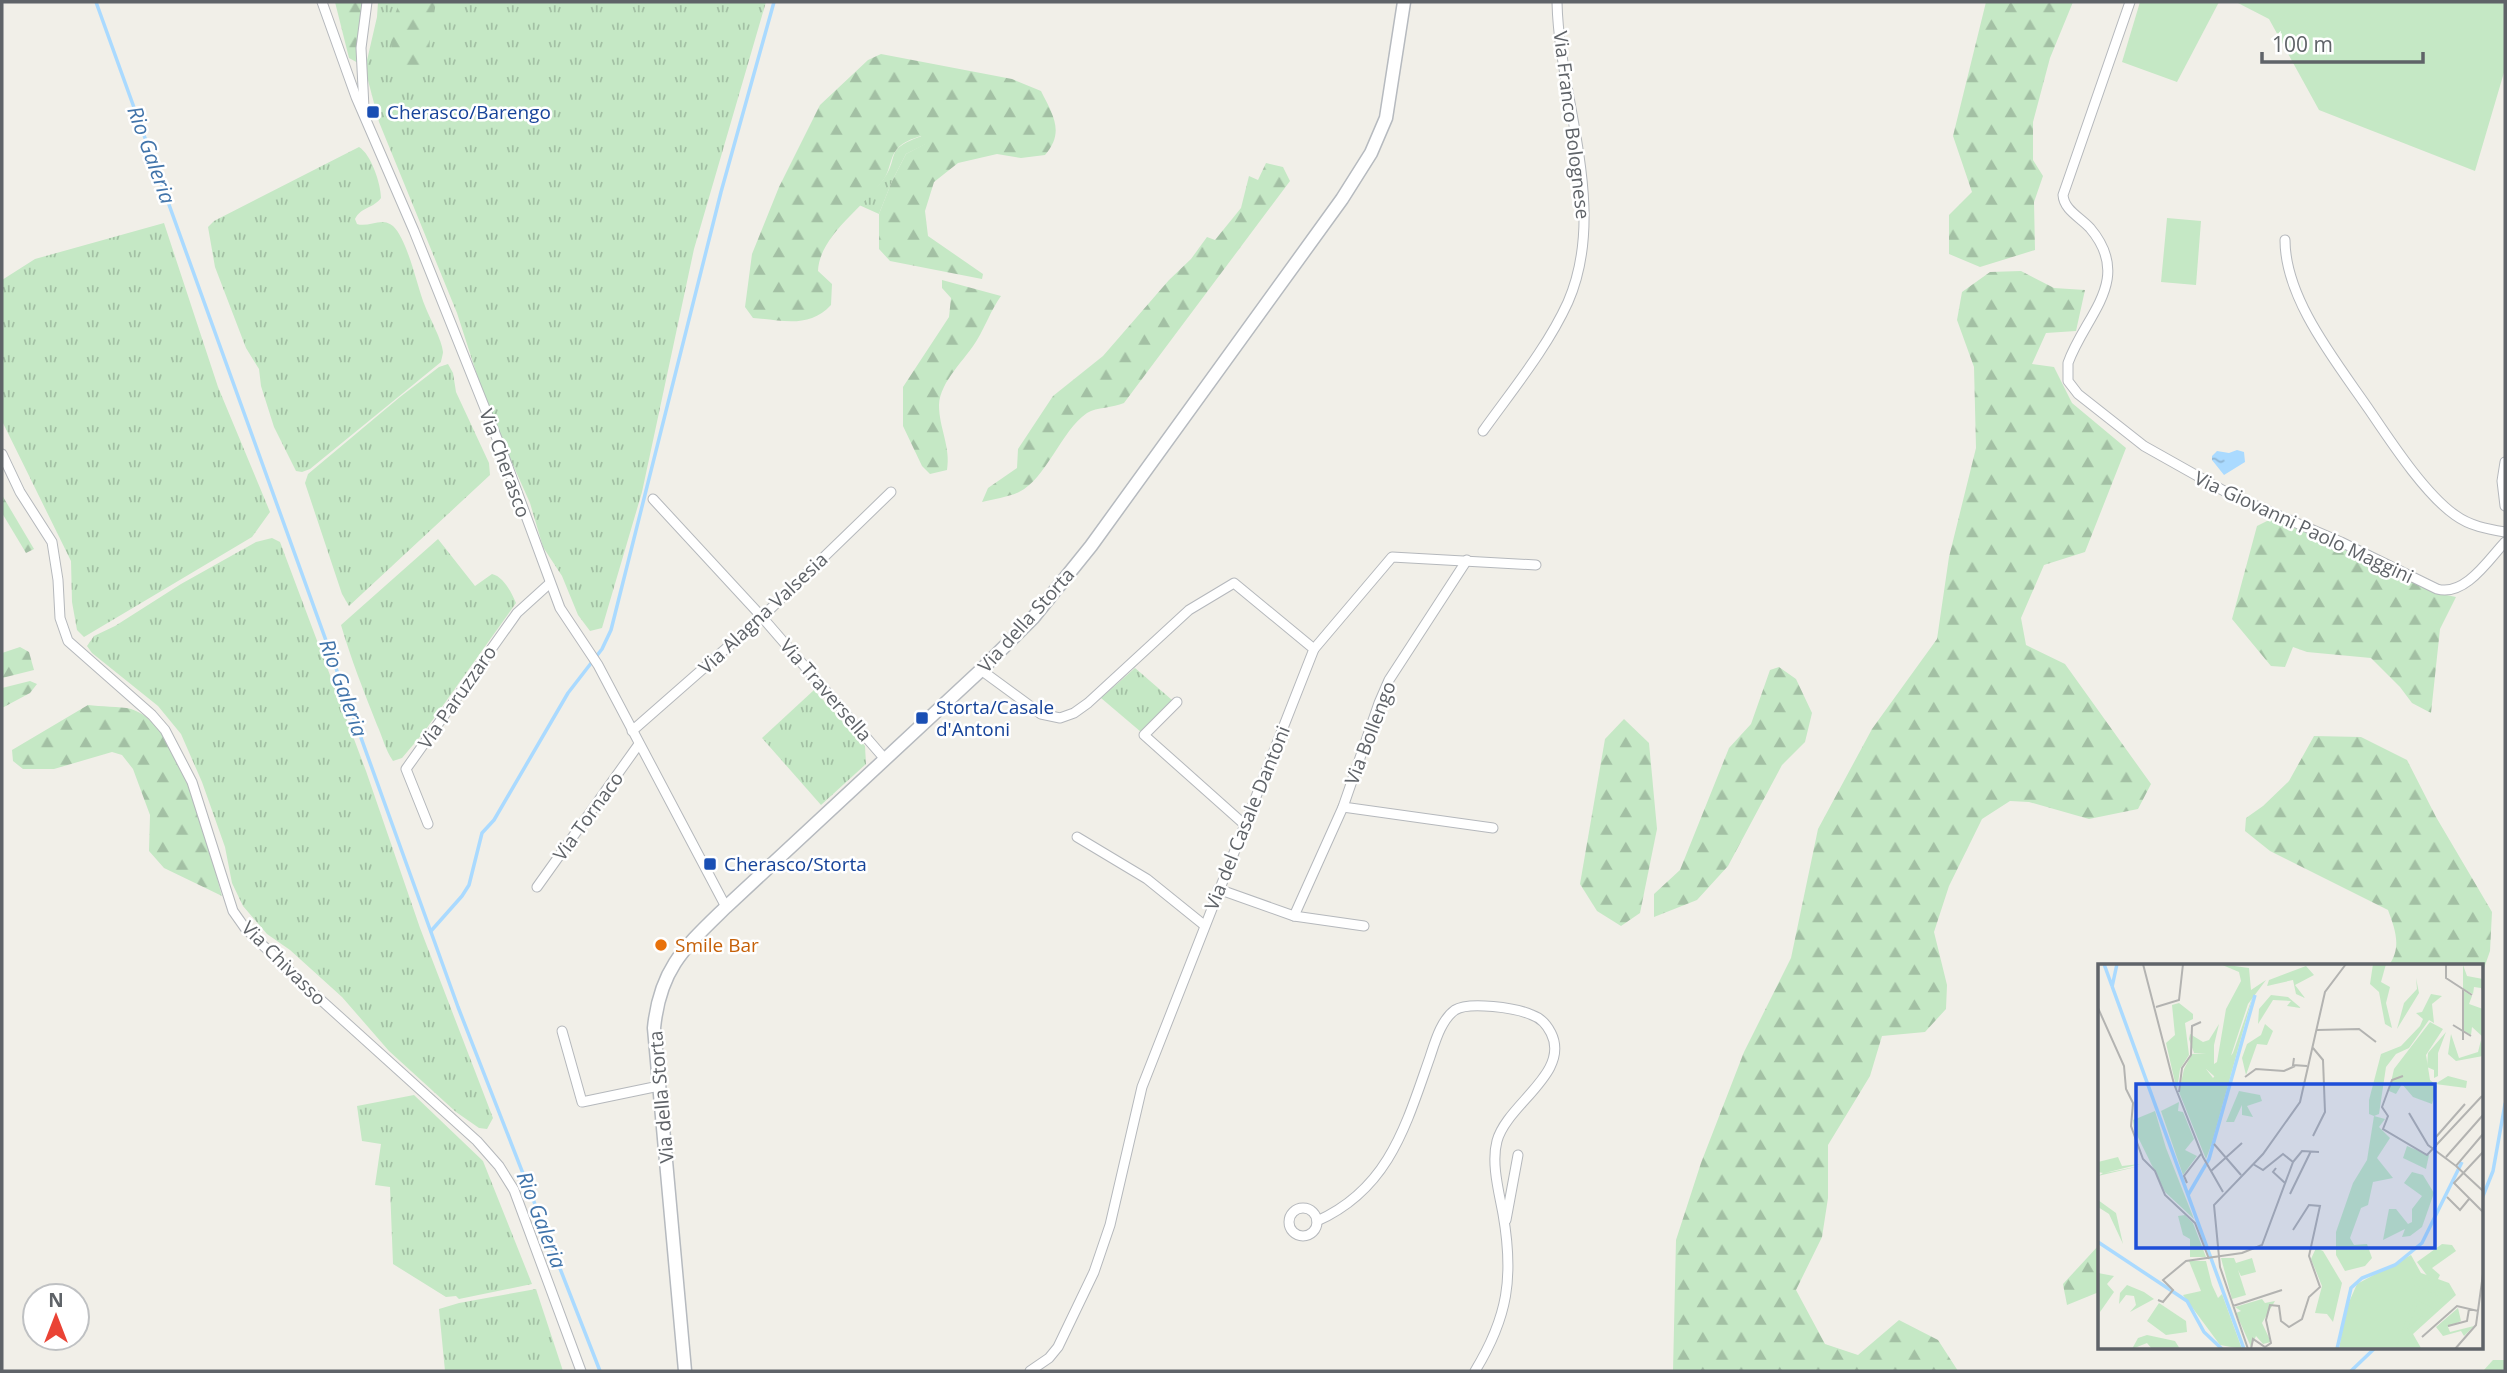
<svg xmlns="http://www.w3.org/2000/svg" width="2507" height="1373" font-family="'Open Sans',sans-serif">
<defs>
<pattern id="grass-tufts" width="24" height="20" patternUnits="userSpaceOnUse" patternTransform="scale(1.75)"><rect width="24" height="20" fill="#c5e8c5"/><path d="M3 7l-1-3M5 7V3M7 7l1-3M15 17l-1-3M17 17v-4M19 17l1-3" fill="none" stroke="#a3c0a4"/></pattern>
<pattern id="forest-firs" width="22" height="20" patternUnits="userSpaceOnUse" patternTransform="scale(1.75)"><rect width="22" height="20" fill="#c5e8c5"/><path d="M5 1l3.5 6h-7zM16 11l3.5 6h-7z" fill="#a3c0a4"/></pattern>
<pattern id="water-ripples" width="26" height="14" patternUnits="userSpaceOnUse" patternTransform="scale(1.75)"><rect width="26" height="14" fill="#aadaff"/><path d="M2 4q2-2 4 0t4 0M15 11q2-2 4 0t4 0" fill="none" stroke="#8eb4d2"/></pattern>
</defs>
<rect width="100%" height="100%" fill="#f1efe8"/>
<!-- grass -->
<g fill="url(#grass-tufts)">
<path d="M378 2H766L694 249 642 492 602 628 590 631 578 615 562 576 543 547 530 503 488 409 457 313 379 122 365 69 377 17Z"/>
<path d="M922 136 926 144 906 154 892 181 879 214 859 205C867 197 876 189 883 180 901 156 882 150 922 136Z"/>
<path d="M359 147C371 154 381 184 381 198 374 208 361 207 355 219L357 224C369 228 382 216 393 226 408 240 417 287 425 306 430 319 442 340 443 352 443 354 441 361 441 362L310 469 302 472 296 471 274 427 261 386 259 369 246 348 215 267 208 227 214 221Z"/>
<path d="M164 223 218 387 270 512 252 537 84 637 77 630 72 602 71 561 2 421V280L35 259Z"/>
<path d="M448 364 453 373 456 392 489 463 490 475 349 606 342 594 305 483 308 474 400 397 439 367Z"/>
<path d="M272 538 280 542 366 771 420 928 493 1118 487 1129 479 1128 456 1112 389 1051 342 997 290 950 267 934 243 906 232 883 225 847 202 782 181 734 158 706 92 653 87 646 94 636 115 626 181 584 256 542Z"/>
<path d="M438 539 475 586 492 574C504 577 511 592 516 603L424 732 402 758 393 761C385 749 383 738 377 725 364 692 351 659 341 625Z"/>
<path d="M1135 668 1172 700 1141 732 1101 698Z"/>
<path d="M814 690 865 746 866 764 821 805 762 738Z"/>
<path d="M414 1095 483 1161 532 1284 459 1299 456 1296 446 1297 393 1264 390 1187 375 1185 381 1144 362 1141 357 1106Z"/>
<path d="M536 1289 563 1371H445L439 1309 459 1303Z"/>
</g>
<!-- forest -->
<g fill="url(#forest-firs)">
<path d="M335 2H362L360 64 349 58Z"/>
<path d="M400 2H436L427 57 413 88C386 69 387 28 400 2Z"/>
<path d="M1986 2H2073L2050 58 2033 122V160L2043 176 2034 202 2035 250 1980 267 1949 254V215L1972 192 1953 136Z"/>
<path d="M881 54 1012 79 1041 91C1053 115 1065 132 1045 155L1021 158 997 154 958 163 934 182 925 211 928 236 983 274 982 279 890 261 879 249V214L892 181 906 154 925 144 921 136C912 139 904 141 897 149 890 157 890 170 884 179 865 206 819 236 818 271L832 284 831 305C809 329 782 320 753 318L745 307 752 254 779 187 820 105 868 60Z"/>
<path d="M1266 163 1283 167 1290 181 1124 403C1113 408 1097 407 1087 413 1061 431 1046 479 1019 492 1008 497 994 499 982 502L988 488 1017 468 1018 449 1053 396 1103 356 1169 280 1191 259 1207 237 1215 240 1241 208 1249 176 1258 180Z"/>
<path d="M2021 271 2054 288 2085 290 2076 331 2046 333 2032 364 2054 367 2072 403 2126 448 2085 552 2044 565 2021 618 2026 645 2065 664 2151 784 2138 809 2089 819 2029 802 2010 801 1982 819 1949 886 1934 932 1947 985 1946 1009 1925 1032 1882 1036 1870 1076 1828 1145V1198L1822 1237 1796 1290 1825 1344 1858 1355 1899 1320 1938 1340 1958 1371H1673L1676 1240 1701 1163 1744 1052 1791 958 1818 829 1872 729 1937 639 1949 557 1976 448 1974 367 1957 320 1962 292 1990 272Z"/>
<path d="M942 280 1001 296C991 310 986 325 977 340 966 359 940 381 939 405 939 428 951 447 947 470L930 474 922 466 903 426V387L949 317 951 298 942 288Z"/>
<path d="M2 495 34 549 26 553 2 513Z"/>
<path d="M2273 518 2442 594 2456 597 2440 629 2431 713 2412 703 2400 687 2371 658 2307 652 2293 647 2285 667 2271 666 2232 619 2257 526Z"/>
<path d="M20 647 29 652 34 670 2 678V653Z"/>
<path d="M1779 667 1796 679 1812 713 1805 742 1782 765 1728 866 1697 900 1654 917V894L1680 870 1729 748 1751 724 1770 670Z"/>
<path d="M30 681 37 684 30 693 2 708V688Z"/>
<path d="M88 705C100 707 120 706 131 709 186 727 208 846 222 896L164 868 149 851 150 815 133 769 122 755 112 752 54 769H23L13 761 12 750Z"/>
<path d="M1624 719 1649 743 1657 829 1640 913 1621 926 1597 911 1580 884 1605 739Z"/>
<path d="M2314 736 2361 737 2407 760 2436 817 2492 912 2490 951 2481 977V965H2389C2402 947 2395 929 2388 910L2270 851 2245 831 2246 818 2263 806 2289 781Z"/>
<path d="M2099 1245V1292L2067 1305 2063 1284Z"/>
<path d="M2493 1360H2505V1371H2483Z"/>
</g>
<!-- pitch -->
<g fill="#c5e8c5">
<path d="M2140 2H2219L2177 82 2122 62Z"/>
<path d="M2236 2H2503L2505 4V69L2475 171 2319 110 2269 19Z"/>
<path d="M2167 218 2201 221 2196 285 2161 282Z"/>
</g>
<!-- water -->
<path fill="url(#water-ripples)" d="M2237 450 2244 452 2245 462 2224 475 2212 460V456L2217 451 2229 453Z"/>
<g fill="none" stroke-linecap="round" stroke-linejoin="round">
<!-- stream -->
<g stroke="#aadaff" stroke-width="3.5">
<path d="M96 2 458 1007 600 1371"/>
<path d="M431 931 462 896 469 885 482 833 494 820 568 693 602 649 611 630 721 192 774 2"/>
<path d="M2481 1201 2493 1171 2505 1104"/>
<path d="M2351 1371 2376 1347"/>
</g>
<!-- minor casing -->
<g stroke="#b5b8bc" stroke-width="11">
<g id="minor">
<path d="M322 2 356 97 414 231 502 451 560 608 598 665 726 907"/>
<path d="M2130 2 2063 195C2064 210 2080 217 2090 228 2134 280 2085 315 2068 363V381L2078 394 2144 446 2233 496 2341 542 2437 589C2465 597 2489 559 2505 542"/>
<path d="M364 108 361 48 367 2"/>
<path d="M2285 240C2285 300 2338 364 2370 411 2391 442 2425 494 2455 515 2470 526 2487 529 2505 532"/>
<path d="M1483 431C1513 389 1547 348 1568 302 1609 208 1559 99 1557 2"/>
<path d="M2 454 20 492 52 542 58 580 60 618 68 641 152 715 165 730 192 782 233 911 245 928 300 981 477 1141 499 1166 514 1190 581 1371"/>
<path d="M2505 462 2502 481 2505 506"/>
<path d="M653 499 762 617 884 758"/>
<path d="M1314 649 1392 557 1536 565"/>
<path d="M981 670 1041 714 1060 718 1074 713 1088 703 1189 610 1234 583 1314 649 1142 1087 1110 1225 1094 1272 1058 1347 1049 1358 1030 1371"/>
<path d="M1177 702 1144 735 1245 825"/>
<path d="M632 731 762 617 891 492"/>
<path d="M1343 807 1493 828"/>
<path d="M428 824 406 769 517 613 549 584"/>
<path d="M1077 837 1147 879 1204 925"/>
<path d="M537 887 639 744"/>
<path d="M1218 889 1294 916 1364 926"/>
<path d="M1294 916 1343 807 1379 703 1389 680 1467 560"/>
<path d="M562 1031 582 1102 659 1086"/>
<circle cx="1303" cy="1222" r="14"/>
<path d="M1506 1220 1518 1155"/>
<path d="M1317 1221C1389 1189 1406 1125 1430 1057 1435 1042 1441 1020 1455 1010 1469 1001 1517 1008 1532 1015 1541 1018 1547 1025 1551 1033 1571 1073 1507 1104 1497 1141 1491 1163 1499 1192 1503 1214 1514 1277 1508 1317 1475 1371"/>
</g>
</g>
<!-- secondary casing -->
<g stroke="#b6babf" stroke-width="15">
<path id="secondary" d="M685 1371 654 1028C660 968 685 947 726 907L981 670 1033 618 1091 546 1342 199 1371 153 1386 118 1404 2"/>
</g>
<!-- minor -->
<use href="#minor" stroke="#fff" stroke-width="9"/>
<!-- secondary -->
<use href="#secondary" stroke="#fff" stroke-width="12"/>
</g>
<!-- markers -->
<g fill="#1a4fb4" stroke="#fff" stroke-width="2.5">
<rect x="366" y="105" width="14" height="14" rx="3.5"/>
<rect x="915" y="711" width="14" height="14" rx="3.5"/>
<rect x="703" y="857" width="14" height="14" rx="3.5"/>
</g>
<circle fill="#e8710a" stroke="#fff" stroke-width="2.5" cx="661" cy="945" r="7"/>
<g text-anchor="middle" stroke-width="5" stroke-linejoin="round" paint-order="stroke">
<!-- transit labels -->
<g font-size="19" fill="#164399" stroke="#fff" text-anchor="start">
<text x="387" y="119">Cherasco/Barengo</text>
<text x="936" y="714">Storta/Casale<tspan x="936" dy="22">d'Antoni</tspan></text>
<text x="724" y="871">Cherasco/Storta</text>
</g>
<!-- street labels -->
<g font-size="19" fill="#5f6368" stroke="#fff">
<text transform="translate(1572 125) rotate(83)" y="7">Via Franco Bolognese</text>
<text transform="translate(505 463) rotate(70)" y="7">Via Cherasco</text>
<text transform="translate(2304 527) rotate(25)" y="7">Via Giovanni Paolo Maggini</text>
<text transform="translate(763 613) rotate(-43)" y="7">Via Alagna Valsesia</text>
<text transform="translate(1026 620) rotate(-48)" y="7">Via della Storta</text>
<text transform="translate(826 690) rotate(49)" y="7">Via Traversella</text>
<text transform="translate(457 697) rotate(-55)" y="7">Via Paruzzaro</text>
<text transform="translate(1370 733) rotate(-69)" y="7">Via Bollengo</text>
<text transform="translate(588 816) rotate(-54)" y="7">Via Tornaco</text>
<text transform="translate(1247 818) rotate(-68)" y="7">Via del Casale Dantoni</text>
<text transform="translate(284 963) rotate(45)" y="7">Via Chivasso</text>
<text transform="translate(661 1097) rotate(-95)" y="7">Via della Storta</text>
</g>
<!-- food labels -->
<g font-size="19" fill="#c56008" stroke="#fff" text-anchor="start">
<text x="675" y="952">Smile Bar</text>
</g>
<!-- water labels -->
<g font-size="21" font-style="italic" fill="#4174aa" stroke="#fff">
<text transform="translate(151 155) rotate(70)" y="7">Rio Galeria</text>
<text transform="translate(343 688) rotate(70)" y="7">Rio Galeria</text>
<text transform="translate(541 1220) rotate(69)" y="7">Rio Galeria</text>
</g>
</g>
<!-- overview -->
<g transform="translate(2098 964)">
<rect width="385" height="385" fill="#f1efe8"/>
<path d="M365 1 369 12 385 15V29L383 24 376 23 375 30 365 25ZM366 27 374 32 371 40 385 45V73L374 63 373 71 365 67ZM155 31 114 179 108 195 81 128 86 105 94 90 108 89V105L115 114 135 89ZM81 138 80 147 85 148 96 175 87 186 99 192 85 211 63 147ZM57 147 68 184 96 255 67 228 36 165 35 156ZM87 251 95 259 108 293H92V275L85 271 80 252ZM313 291 323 309 351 319 358 331 315 370 323 384 241 385 248 345 259 320ZM123 294H136L138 299 154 294 158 308 143 312 140 306 148 331 134 335ZM91 297H108L114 321 120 334 124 330 144 385 122 381 85 331 103 327ZM164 335 167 339 177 337 164 359 173 378 165 380 158 372 153 383 138 349 143 347 137 343ZM360 344 363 357 350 363 352 368 376 362 366 372 363 367 345 372 338 363Z" fill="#c5e8c5"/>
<path d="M122 0 151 4 153 26 168 16 150 40 124 119 108 105V89H96L91 75 92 70 105 78 111 76 121 60 116 81V100L119 98 128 45 143 17 141 8ZM275 0H288L283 18 292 23 288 39 294 64 287 60 281 28 272 20ZM208 2 216 11 197 21 207 34 198 30 195 16 169 22 171 16ZM318 14 321 29 299 65 306 39 319 25ZM333 30 344 32 334 40 336 59 331 56 311 84 298 90 288 103 281 150 276 152 287 155 281 163 292 174 279 194 295 214 275 218 270 241 263 244 252 274 256 281 269 280 274 294 267 302 247 307 238 291V268L255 219 269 196 276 152 271 150V136L283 90 303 82 322 62 325 55 318 49 324 48ZM173 31 190 33 203 44 189 42 193 37 175 36 160 60 161 45ZM81 39 95 50V55L87 59 91 91 82 105 79 127 68 79 77 71 74 41ZM167 60 175 67 169 81 159 80 148 111 144 94 149 80 163 71ZM348 68 340 89V112L336 114V106L329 103 330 89ZM353 70 361 94 380 88 383 76 385 92 358 97 350 90ZM350 112 369 117 368 124 337 120ZM141 127 162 131 164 137 149 142 155 153 144 151V141L136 158H128ZM309 182 331 191 328 205 305 194ZM20 193 24 202 42 200 7 209 42 202 0 212 5 209 0 208V198ZM314 208 325 211 336 229 324 263 312 272 304 273 307 265 285 276 291 245H298L310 260 314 258V245L324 232 306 219ZM0 236 18 249 25 280 11 250 0 243ZM344 280 354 281 358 287 334 304 342 311 334 327 341 332 330 327 320 337 340 347 325 350 319 340 309 367 324 351 325 352 304 379 316 373 305 385H298L312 345 326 324 323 321 319 326 313 316 320 312 333 317 319 298ZM218 284 225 287 244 319 235 358 229 350 217 349 224 322 213 295ZM0 309 16 312 9 320 16 328 2 348ZM29 321 46 328 56 335 32 348 38 341 36 332 28 331 21 340 22 329ZM61 339 88 357 89 368 68 371 49 357ZM49 371 77 377 82 385H54L49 379 34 385 40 374Z" fill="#c5e8c5"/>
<path d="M332 58 345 65 328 91 332 116 339 122 334 140 315 133 304 120 298 130 291 127 296 105Z" fill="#c5e8c5"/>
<path fill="none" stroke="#aadaff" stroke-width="3.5" d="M6 0 146 385M14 23 19 0M90 231 111 195 157 31M0 278 89 337 106 368 124 385M239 385 253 324 264 314 297 301 324 279 364 198"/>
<path fill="none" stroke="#b3b3b1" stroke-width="2" d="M45 0 76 120 105 193 125 228M348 0V14L374 31M365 26V76M58 43 81 36 85 0M0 44 26 102 28 125 35 139 33 162 45 195 57 207 67 231 97 259 111 295M355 61 373 72M219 66 261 65 278 78M215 84 225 96 227 148 215 172M196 94 195 101 209 102M305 112 294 116 284 143 290 152 285 165 329 191 384 132M147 113 158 105 186 107 197 102M81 128 84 104 93 91 94 62 103 58M311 149 330 181 358 202 385 170M116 180 143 211M338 183V173L367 140M385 188 356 219 385 248M348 193 385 151M195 198 204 187 221 188M358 202 385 227M178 204 175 208 187 219M113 207 144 179M89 219 86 212 103 190M192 230 213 187M349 233 362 246 371 235M60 336 65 338 75 326 65 316 88 297 144 289 164 281 195 198 185 190 165 206 155 200M135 342 184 326M350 362 369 357 371 345M324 373 359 342 380 347M150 385 122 303 116 241 165 190 202 138 227 28 248 0M153 385 155 375 167 383 173 379 168 356 172 341 181 342 183 357 191 363 204 355 211 333 222 323 211 292 222 242 211 241 195 266M357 385 378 361 385 310"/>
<path fill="#1d4ed8" fill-opacity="0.15" stroke="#1d4ed8" stroke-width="3.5" d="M38 120H337V284H38Z"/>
<rect width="385" height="385" fill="none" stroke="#5f6368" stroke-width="3.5"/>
</g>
<!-- border -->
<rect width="2507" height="1373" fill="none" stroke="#5f6368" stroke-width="7"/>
<!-- north arrow -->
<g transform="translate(56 1317)"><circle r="33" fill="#ffffff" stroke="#bfc1c3" stroke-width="2"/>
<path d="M0-5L12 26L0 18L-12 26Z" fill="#ea4335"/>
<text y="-10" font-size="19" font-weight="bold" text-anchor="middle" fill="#5f6368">N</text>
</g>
<!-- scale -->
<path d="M2262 52v10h161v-10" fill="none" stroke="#5f6368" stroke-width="3.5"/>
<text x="2272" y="52" font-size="21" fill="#5f6368" stroke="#ffffff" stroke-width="5" paint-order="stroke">100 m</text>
</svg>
